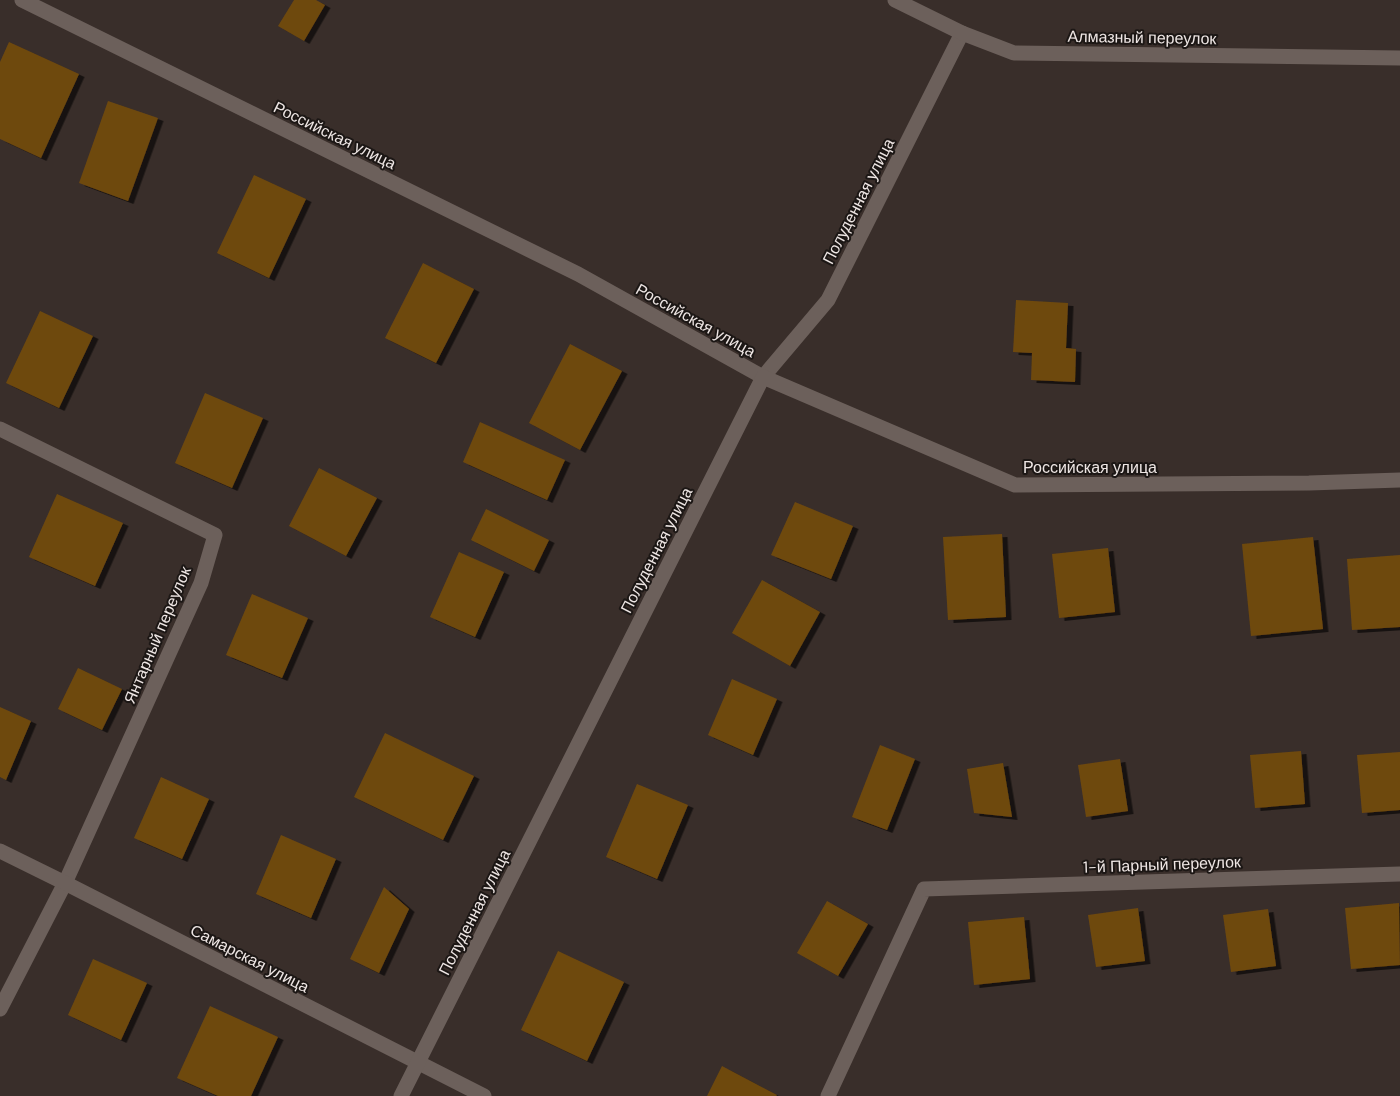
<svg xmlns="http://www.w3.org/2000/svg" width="1400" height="1096" font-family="'DM Sans',sans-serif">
<defs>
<filter id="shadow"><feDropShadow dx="5.5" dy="3" stdDeviation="0" flood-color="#0009"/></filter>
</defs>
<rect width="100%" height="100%" fill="#392e2a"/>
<!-- building -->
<g fill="#6e480f" filter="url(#shadow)">
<path d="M294 0H316L325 5 304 41 278 26Z"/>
<path d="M9 42 79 74 41 158 0 139V62Z"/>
<path d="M108 101 158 118 128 201 79 183Z"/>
<path d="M254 175 306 199 269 278 217 253Z"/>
<path d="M423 263 474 289 436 363 385 338Z"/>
<path d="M1016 300 1068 303 1066 348 1076 349 1075 382 1031 380 1032 353 1013 352Z"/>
<path d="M40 311 93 336 59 408 6 383Z"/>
<path d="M570 344 622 371 580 450 529 423Z"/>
<path d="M205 393 263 418 232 488 175 463Z"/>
<path d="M480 422 565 460 547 500 463 462Z"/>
<path d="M319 468 377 498 346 556 289 526Z"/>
<path d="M57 494 123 523 95 586 29 557Z"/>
<path d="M795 502 853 526 831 579 771 555Z"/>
<path d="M486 509 549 540 534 571 471 540Z"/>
<path d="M1002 534 1006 617 948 620 943 537Z"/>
<path d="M1313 537 1323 629 1251 636 1242 544Z"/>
<path d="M1108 548 1115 612 1059 618 1052 554Z"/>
<path d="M459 552 504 572 475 637 430 617Z"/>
<path d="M1400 555V627L1352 630 1347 559Z"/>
<path d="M762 580 820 612 790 666 732 633Z"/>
<path d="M252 594 308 618 282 678 226 655Z"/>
<path d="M78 668 122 689 102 730 58 709Z"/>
<path d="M732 679 777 699 753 755 708 735Z"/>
<path d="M0 707 31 721 6 780 0 777Z"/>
<path d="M385 733 474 776 443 840 354 797Z"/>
<path d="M880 745 915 759 887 830 852 817Z"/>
<path d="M1301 751 1305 804 1255 808 1250 755Z"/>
<path d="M1400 752V810L1362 813 1357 755Z"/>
<path d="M1120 759 1128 811 1086 817 1078 765Z"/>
<path d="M1003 763 1012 817 974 813 967 769Z"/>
<path d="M161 777 209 799 182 859 134 838Z"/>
<path d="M637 784 688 805 657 879 606 857Z"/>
<path d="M281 835 336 859 311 918 256 894Z"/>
<path d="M384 887 409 909 379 973 350 959Z"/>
<path d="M827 901 868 924 838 976 797 953Z"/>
<path d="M1399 903 1400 965 1351 969 1345 908Z"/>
<path d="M1138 908 1145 961 1096 967 1088 915Z"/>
<path d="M1268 909 1276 966 1231 972 1223 915Z"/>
<path d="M1024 917 1030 979 974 985 968 922Z"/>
<path d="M558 951 624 982 587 1061 521 1030Z"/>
<path d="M93 959 147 983 121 1040 68 1015Z"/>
<path d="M210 1006 278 1037 251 1096H218L177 1078Z"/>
<path d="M722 1066 777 1095 776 1096H707Z"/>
</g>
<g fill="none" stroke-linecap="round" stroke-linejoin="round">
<!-- street -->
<g stroke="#6c605b" stroke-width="15">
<path d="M22 0 578 274 763 377 828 300 962 33"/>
<path d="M895 0 962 33 1014 53 1400 58"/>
<path d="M0 429 215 535 201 583 65 883 0 1009"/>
<path d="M0 851 65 883 484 1096"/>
<path d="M828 1096 924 889 1400 874"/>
</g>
<!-- secondary -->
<path stroke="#6c605b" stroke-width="15" d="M401 1096 763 377 1015 485 1309 483 1400 480"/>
</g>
<g text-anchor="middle" stroke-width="4" stroke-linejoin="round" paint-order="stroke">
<!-- street labels -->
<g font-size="16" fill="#eee6e4" stroke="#1c1715">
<text transform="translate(1142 37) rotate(1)" y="6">Алмазный переулок</text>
<text transform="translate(335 135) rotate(26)" y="6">Российская улица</text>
<text transform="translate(858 201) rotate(-63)" y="6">Полуденная улица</text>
<text transform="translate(696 320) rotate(29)" y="6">Российская улица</text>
<text x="1090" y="473">Российская улица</text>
<text transform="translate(656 550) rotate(-63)" y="6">Полуденная улица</text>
<text transform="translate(157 635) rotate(-67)" y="6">Янтарный переулок</text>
<text transform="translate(1162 864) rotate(-2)" y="6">1-й Парный переулок</text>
<text transform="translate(474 912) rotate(-63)" y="6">Полуденная улица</text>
<text transform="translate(250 958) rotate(27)" y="6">Самарская улица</text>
</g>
</g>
</svg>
